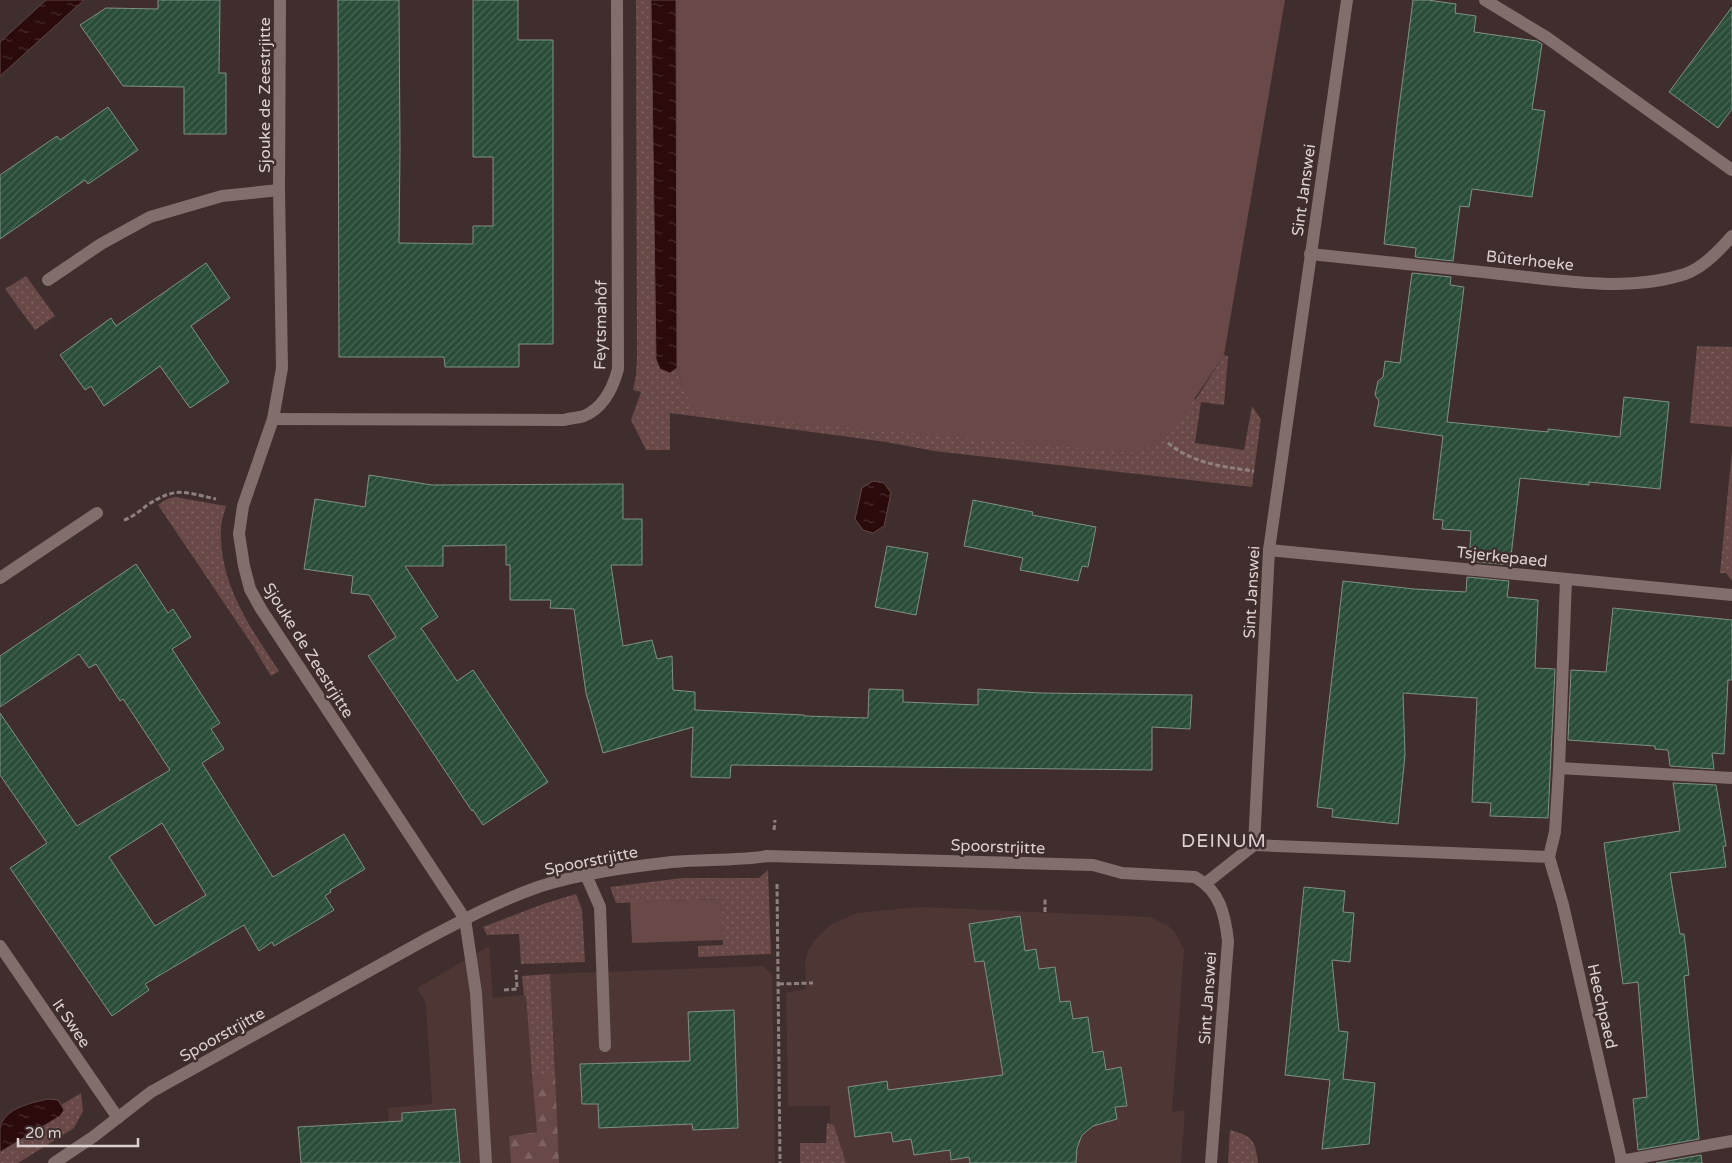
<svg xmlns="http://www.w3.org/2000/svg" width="1732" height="1163" font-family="'Varela Round',sans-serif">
<defs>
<pattern id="grass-dots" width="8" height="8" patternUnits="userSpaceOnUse" patternTransform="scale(1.25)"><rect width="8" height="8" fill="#684947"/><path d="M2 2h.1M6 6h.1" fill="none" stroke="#7d6260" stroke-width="1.8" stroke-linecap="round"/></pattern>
<pattern id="forest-firs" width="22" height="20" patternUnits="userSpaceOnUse" patternTransform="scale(1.25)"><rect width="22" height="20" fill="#684947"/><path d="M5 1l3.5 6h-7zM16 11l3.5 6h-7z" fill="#7d6260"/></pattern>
<pattern id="water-ripples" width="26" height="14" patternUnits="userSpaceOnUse" patternTransform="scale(1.25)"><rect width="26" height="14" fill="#2a0a0b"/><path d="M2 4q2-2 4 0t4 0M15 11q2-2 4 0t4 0" fill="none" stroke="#482d2e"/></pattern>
<pattern id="building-hatch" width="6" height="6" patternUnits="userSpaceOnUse" patternTransform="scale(1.25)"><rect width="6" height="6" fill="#2a4d39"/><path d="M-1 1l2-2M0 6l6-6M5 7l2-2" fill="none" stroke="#486655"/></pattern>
</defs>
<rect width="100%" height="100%" fill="#3f2e2d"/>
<!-- built -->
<g fill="#4e3635">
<path d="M920 907 1150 917 1167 925 1175 932 1184 950 1172 1112 1185 1110 1181 1163H846L834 1125 830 1123V1106H788L786 993 806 989 805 962 808 951 814 941 830 925 857 913Z"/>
<path d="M489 946 493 998 526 995 537 1132 509 1136 511 1163H382L389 1137 388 1108 432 1104 426 1003 417 988Z"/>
<path d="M763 966 772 974 775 1163H559L550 974Z"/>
</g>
<!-- grass -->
<g fill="url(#grass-dots)">
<path d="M636 0H651L656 359 660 369 670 373 677 368 682 386 1196 399 1224 355 1228 356 1224 405 1201 402 1195 443 1244 450 1252 406 1261 419 1252 487 934 451 886 442 670 413V450H646L631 420 641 392 633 390 636 375 637 357Z"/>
<path d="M26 276 55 316 35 330 5 289Z"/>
<path d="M1697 346 1732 347V427L1690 423Z"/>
<path d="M1732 450V581L1726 573H1720Z"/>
<path d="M175 497 226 506C224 514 221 522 221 529 219 584 250 627 279 671L271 676 253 646 158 505 167 499Z"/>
<path d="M768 870 771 954 698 957V946L723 945 721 899 616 903 610 887 682 878H759Z"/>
<path d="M576 894 582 909 585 962 521 964 519 934 487 935 483 927 543 904Z"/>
<path d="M550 974 555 1074H532L526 996H524L522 976Z"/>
<path d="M81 1093 83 1111 74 1128 18 1163H0V1152L60 1116 64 1110 61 1105Z"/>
<path d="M827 1123 834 1125 846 1163H800V1143H826Z"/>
<path d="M1230 1130C1253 1136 1255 1140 1258 1163H1228Z"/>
</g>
<!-- forest -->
<path fill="url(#forest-firs)" d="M532 1074H555L559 1163H511L509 1136 537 1132Z"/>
<!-- garden -->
<g fill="#684947">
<path d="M676 0H1285L1224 355 1172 432 1139 453 709 415 692 405 682 386 677 368Z"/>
<path d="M722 899 723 940 632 943 630 902Z"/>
</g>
<!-- water -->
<g fill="url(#water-ripples)" stroke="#5f4646">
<path d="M46 0H84L0 76V42Z"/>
<path d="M651 0H676L677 368 670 373 660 369 656 359Z"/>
<path d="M873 481 884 483 891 493 884 526 873 533 863 530 855 519 862 488Z"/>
<path d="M48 1099 58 1100 64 1110 60 1116 0 1152C0 1145 0 1136 0 1128 4 1108 31 1103 48 1099Z"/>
</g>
<!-- building -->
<g fill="url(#building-hatch)" stroke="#7f9085" fill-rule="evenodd">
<path d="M158 0H220L219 73H226V134H184V87L123 86 80 25 106 8 158 9Z"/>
<path d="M338 0H399L400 150 399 243 473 244V226H493V157H473V0H518V40H553V344H519V367H445L444 357H339Z"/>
<path d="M1413 0H1428L1456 4 1455 13 1476 16 1474 32 1537 41 1542 44 1532 109 1545 111 1532 197 1472 189 1469 207 1460 206 1453 261 1415 257 1416 248 1384 244 1397 123Z"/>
<path d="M1732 7V109L1718 128 1669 92Z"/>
<path d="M108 107 138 150 88 184 85 180 0 239V175L57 136 60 140Z"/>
<path d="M206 263 230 298 191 326 229 382 190 408 160 366 104 406 91 386 85 390 60 355 111 318 116 326Z"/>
<path d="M1412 273 1451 277 1450 285 1464 287 1447 422 1548 432V429L1620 437 1624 397 1669 402 1660 489 1589 482V485L1520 478 1510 565 1469 561 1471 531 1442 529 1443 520 1433 519 1443 436 1374 426 1379 401 1375 395 1378 381 1383 377 1385 361 1400 363Z"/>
<path d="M369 475 432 485 623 484V519H642V565H611L623 646 652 640 657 659 672 656 673 690 695 692V710L804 715V716L868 718 869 689 903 690V702L978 705V689L1040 693 1192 695 1190 729 1152 727V770L731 765 730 778 691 777 693 727 603 753 586 693 574 609 550 608 551 600H510V565H506V545L443 546V566H405L438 617 421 628 457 681 473 670 548 782 483 825 473 810 472 811 368 656 396 637 369 595 351 593 353 576 304 569 315 499 365 507Z"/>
<path d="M973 500 1033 512 1032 515 1096 527 1088 567 1082 566 1078 581 1020 570 1023 558 964 546Z"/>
<path d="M887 546 928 553 916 615 875 607Z"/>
<path d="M136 564 168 613 173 609 191 637 172 649 220 723 211 729 224 749 202 763 273 877 344 834 365 869 330 890 331 892 325 896 334 910 274 946 272 942 259 951 244 925 145 984 149 990 112 1016 10 868 47 843 0 775V713L77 826 170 770 123 699 120 701 96 664 89 668 79 654 0 707V656ZM162 823 206 895 155 926 109 857Z"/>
<path d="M1467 577 1509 581 1507 597 1538 600 1535 668 1555 669 1548 818 1490 816 1491 803 1472 802 1477 698 1403 693 1405 755 1398 824 1332 817 1333 809 1317 807 1343 581 1414 589 1466 592Z"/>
<path d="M1613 608 1732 620V680H1728L1724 754 1712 753 1714 769 1670 766 1668 750 1655 749V746L1568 740 1571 670 1606 672Z"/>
<path d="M1673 783 1716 785 1726 846H1723L1726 867 1670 873 1680 934H1684L1689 975 1684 976 1699 1139 1638 1150 1633 1099 1647 1097 1638 982 1623 984 1604 843 1680 831Z"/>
<path d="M1304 887 1345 891 1343 912 1354 913 1350 962 1332 960 1339 1031 1348 1032 1343 1079 1375 1083 1369 1144 1322 1149 1330 1080 1285 1075Z"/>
<path d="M1020 916 1025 951 1036 949 1039 969 1055 967 1060 1002 1070 1001 1073 1019 1088 1017 1093 1053 1103 1051 1106 1070 1121 1067 1127 1106 1115 1107 1117 1119 1093 1126 1082 1135 1077 1148 1076 1163H970L969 1157 951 1160 950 1150 914 1155 911 1139 893 1142 891 1132 855 1137 848 1087 887 1081 888 1090 1003 1075 984 961 975 962 969 924Z"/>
<path d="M734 1010 738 1128 693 1130 692 1124 599 1128 598 1104H582L580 1064 690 1061 688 1012Z"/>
<path d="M455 1109 460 1163H301L298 1127 402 1121V1113Z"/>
<path d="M1701 1155 1702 1163H1656Z"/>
</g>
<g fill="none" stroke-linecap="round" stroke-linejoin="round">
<!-- path -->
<g stroke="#8e807f" stroke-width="3" stroke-dasharray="5 2.5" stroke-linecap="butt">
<path d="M1168 443C1192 463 1223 467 1254 471"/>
<path d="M124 520C131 518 140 511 146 506 176 486 183 492 216 499"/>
<path d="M774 830 775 820"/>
<path d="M777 884 780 1163"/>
<path d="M1045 912V897"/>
<path d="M779 984 813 983"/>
<path d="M504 990 517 989 516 970"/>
</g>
<!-- minor -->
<g stroke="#816e6d" stroke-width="12">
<path d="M280 0 279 190 282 368 273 419 243 506 239 534 244 566 250 589 261 609 465 919 476 993 486 1163"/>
<path d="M1485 0 1546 37 1732 170"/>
<path d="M1310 254C1374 261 1437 267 1500 274 1559 280 1627 293 1685 274 1703 268 1720 250 1732 236"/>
<path d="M48 280 101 244 150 217 222 196 279 190"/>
<path d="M273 419 564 420C570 418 578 418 584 416 603 408 613 388 618 369L617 0"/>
<path d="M1269 550 1732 595"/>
<path d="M0 578 97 513"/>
<path d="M1559 768 1566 579"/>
<path d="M1254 845 1549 857 1563 905 1622 1163"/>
<path d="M1549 857 1555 832 1559 768 1732 778"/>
<path d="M586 875 600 907 605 1046"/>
<path d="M1206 883 1254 845 1269 550 1347 0"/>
<path d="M0 946 118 1118"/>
<path d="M1621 1161 1732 1141"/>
<path d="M54 1163 93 1137 151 1092 423 941C461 921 500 900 541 886 583 873 628 867 672 862 704 859 736 861 767 856L1093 865 1122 873 1195 877C1220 891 1225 914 1228 941L1211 1163"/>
</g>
</g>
<g text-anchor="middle" stroke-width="5" stroke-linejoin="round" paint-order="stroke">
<!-- street labels -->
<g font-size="16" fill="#dcd1d0" stroke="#3f2e2d">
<text transform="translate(264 95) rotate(-90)" y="6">Sjouke de Zeestrjitte</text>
<text transform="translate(1303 190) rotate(-82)" y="6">Sint Janswei</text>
<text transform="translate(1530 260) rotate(6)" y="6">Bûterhoeke</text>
<text transform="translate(600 325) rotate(-89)" y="6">Feytsmahôf</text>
<text transform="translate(1502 556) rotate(6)" y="6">Tsjerkepaed</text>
<text transform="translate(1251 592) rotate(-87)" y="6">Sint Janswei</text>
<text transform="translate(309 650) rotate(58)" y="6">Sjouke de Zeestrjitte</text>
<text transform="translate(998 846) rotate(2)" y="6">Spoorstrjitte</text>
<text transform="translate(591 860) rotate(-11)" y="6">Spoorstrjitte</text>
<text transform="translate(1207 998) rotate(-86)" y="6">Sint Janswei</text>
<text transform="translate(1603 1006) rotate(77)" y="6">Heechpaed</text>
<text transform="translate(72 1023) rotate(56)" y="6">It Swee</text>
<text transform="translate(222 1034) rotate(-29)" y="6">Spoorstrjitte</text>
</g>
<!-- quarter labels -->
<g font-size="19" letter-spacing="1" fill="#dcd1d0" stroke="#3f2e2d">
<text x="1224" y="847">DEINUM</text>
</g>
</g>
<!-- scale -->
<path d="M18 1138v8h120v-8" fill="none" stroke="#dcd1d0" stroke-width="2.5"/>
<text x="25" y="1138" font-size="15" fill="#dcd1d0" stroke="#3f2e2d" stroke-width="4" paint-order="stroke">20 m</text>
</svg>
